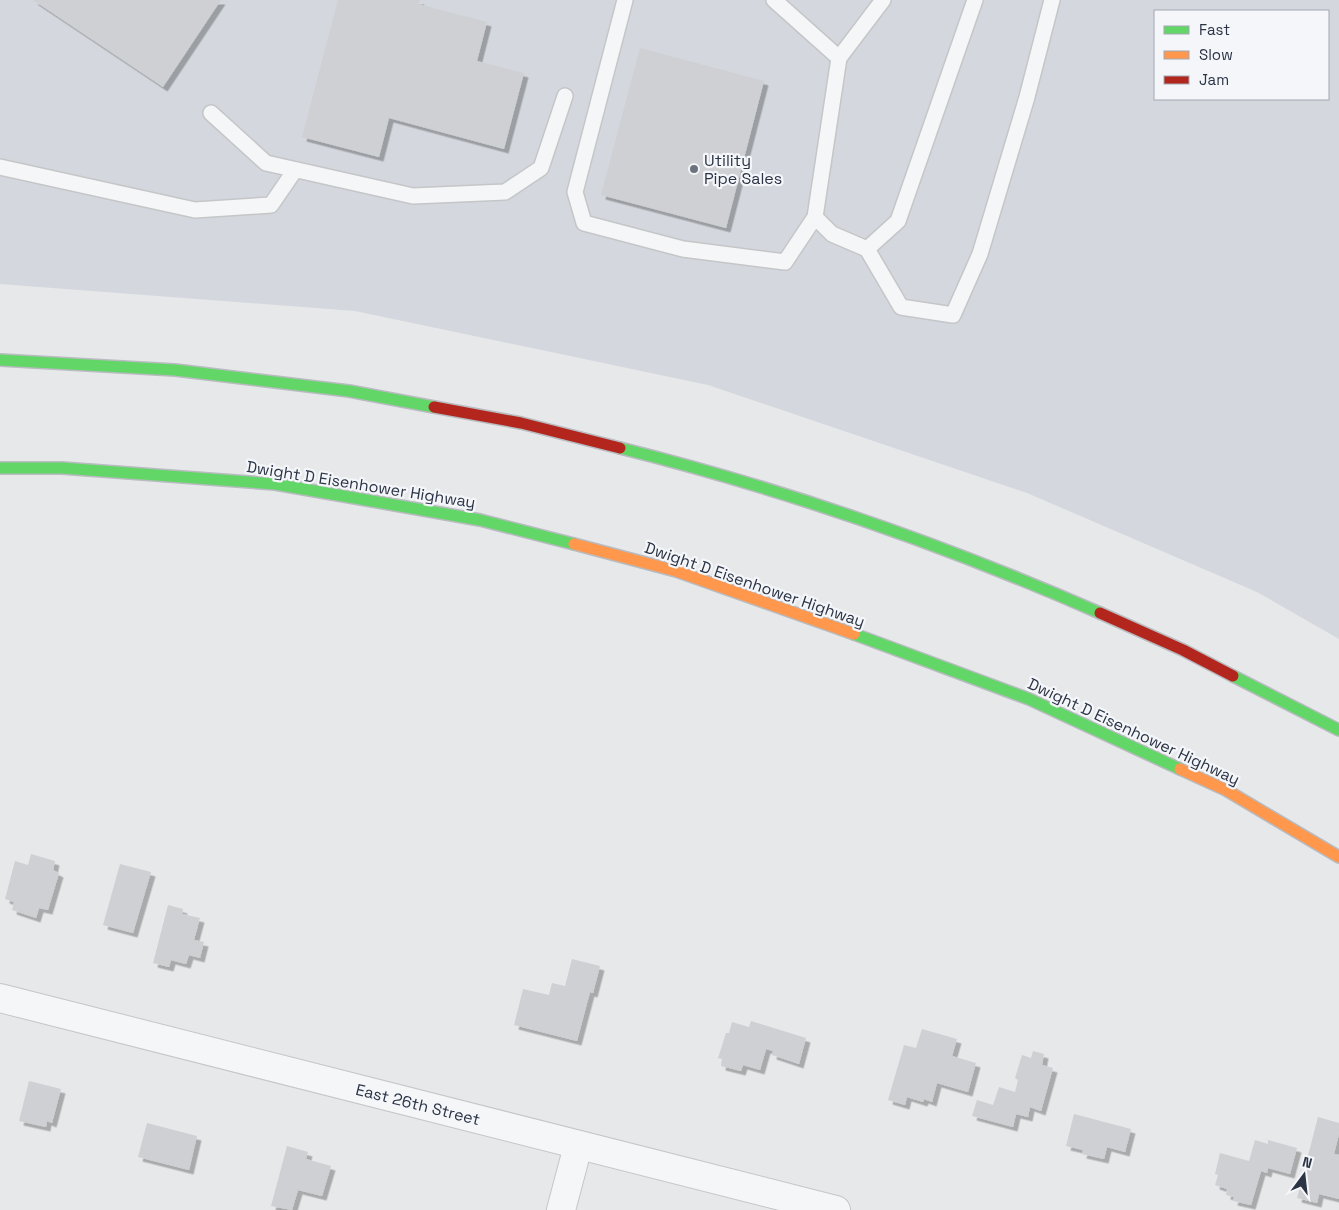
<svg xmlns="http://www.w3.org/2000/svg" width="1339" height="1210" font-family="'Space Grotesk',sans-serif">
<defs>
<filter id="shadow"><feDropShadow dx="4.5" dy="4.5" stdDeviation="0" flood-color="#0004"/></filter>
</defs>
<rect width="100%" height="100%" fill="#e6e8ea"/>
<!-- built -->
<path fill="#d4d7dd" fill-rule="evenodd" d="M0 0H1339V639L1257 592 1027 493 708 385 355 311 0 284ZM1155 11H1328V99H1155Z"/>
<!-- building -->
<g fill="#ced0d3" filter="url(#shadow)">
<path d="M33 0H221L163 87Z"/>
<path d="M338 0H420L418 4 487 22 477 61 524 73 504 149 389 118 379 157 302 137Z"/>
<path d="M640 48 764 81 726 228 601 195Z"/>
<path d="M31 854 55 861 53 870 59 873 48 910 39 908 36 918 12 910 14 902 5 899 15 861 28 865Z"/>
<path d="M120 864 151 872 133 933 103 925Z"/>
<path d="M168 905 183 909 182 914 200 918 194 940 204 942 200 958 189 955 186 964 171 960 169 967 153 963Z"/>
<path d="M572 959 600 966 593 993 590 992 577 1041 514 1025 523 989 549 995 552 983 565 986Z"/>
<path d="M751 1021 806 1038 799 1064 772 1055 773 1051 766 1049 760 1070 743 1065 741 1071 721 1066 722 1059 718 1058 726 1033H729L732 1022 749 1027Z"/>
<path d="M922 1029 957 1039 952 1056 976 1063 968 1092 937 1083 932 1102 924 1099 923 1102 907 1097 905 1105 888 1100 904 1045 916 1048Z"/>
<path d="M1033 1051 1044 1054 1042 1065 1053 1068 1041 1111 1030 1107 1028 1117 1016 1114 1013 1127 972 1116 977 1100 993 1105 999 1087 1015 1092 1018 1080 1015 1078 1022 1055 1031 1058Z"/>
<path d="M29 1081 61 1089 52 1123 47 1121 46 1127 19 1121Z"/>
<path d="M1074 1114 1131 1129 1125 1152 1107 1147 1104 1159 1082 1154 1083 1150 1066 1146Z"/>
<path d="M1318 1117 1339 1123V1134L1334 1154 1339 1155V1199L1319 1194 1317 1203 1297 1198Z"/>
<path d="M147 1123 197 1136 189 1170 138 1157Z"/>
<path d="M1255 1140 1268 1144V1140L1297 1148 1290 1174 1268 1168 1267 1173 1261 1171 1251 1205 1233 1201 1234 1197 1226 1195 1227 1189 1215 1185 1218 1175 1215 1174 1220 1153 1249 1161Z"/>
<path d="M287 1146 308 1152 306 1159 331 1166 322 1196 298 1190 292 1210 271 1206Z"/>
</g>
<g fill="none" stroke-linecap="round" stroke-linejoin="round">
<!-- lane casing -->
<g stroke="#c4c6c8" stroke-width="18">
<g id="lane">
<path d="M625 0 575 192 584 223 683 249 785 262 815 217 839 58"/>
<path d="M774 0 839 58 883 0"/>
<path d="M211 113 266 163 413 196 505 192 541 168 565 96"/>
<path d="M0 167 195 210 271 205 295 170"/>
<path d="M815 217 832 234 867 249 898 221 975 0"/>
<path d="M867 249 901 307 953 315 980 254 1027 97 1052 0"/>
</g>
</g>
<!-- street casing -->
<g stroke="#c4c6c8" stroke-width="30">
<g id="street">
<path d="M0 998 836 1210"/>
<path d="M561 1210 578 1146"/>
</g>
</g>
<!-- fast casing -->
<g stroke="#b8bbbf" stroke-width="14">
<g id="fast">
<path d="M0 360 175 370 349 391 434 407"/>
<path d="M620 448C784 489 945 545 1100 613"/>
<path d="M0 468H62L275 484 480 520 574 544"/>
<path d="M854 634 1029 699 1180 769"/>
<path d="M1233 676 1339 730"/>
</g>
</g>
<!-- slow casing -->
<g stroke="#b8bbbf" stroke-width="14">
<g id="slow">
<path d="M574 544 676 571 854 634"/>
<path d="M1180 769 1226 790 1339 857"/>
</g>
</g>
<!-- jam casing -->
<g stroke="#b8bbbf" stroke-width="14">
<g id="jam">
<path d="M434 407 521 423 620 448"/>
<path d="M1100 613 1183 650 1233 676"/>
</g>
</g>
<!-- lane -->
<use href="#lane" stroke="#f5f6f7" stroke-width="15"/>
<!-- street -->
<use href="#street" stroke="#f5f6f7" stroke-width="28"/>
<!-- fast -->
<use href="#fast" stroke="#63d668" stroke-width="11"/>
<!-- slow -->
<use href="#slow" stroke="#ff974d" stroke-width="11"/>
<!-- jam -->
<use href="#jam" stroke="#b3261e" stroke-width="11"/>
</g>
<!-- markers -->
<circle fill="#6c737f" stroke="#f4f6f9" stroke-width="2" cx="694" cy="169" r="5"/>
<g text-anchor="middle" stroke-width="4.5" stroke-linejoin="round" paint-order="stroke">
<!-- poi labels -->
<g font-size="16" fill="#2b3445" stroke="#f4f6f9" text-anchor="start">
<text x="704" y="166">Utility<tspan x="704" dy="18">Pipe Sales</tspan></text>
</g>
<!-- street labels -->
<g font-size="16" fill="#2b3445" stroke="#f4f6f9">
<text transform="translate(361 484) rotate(9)" y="6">Dwight D Eisenhower Highway</text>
<text transform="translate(755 584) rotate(19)" y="6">Dwight D Eisenhower Highway</text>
<text transform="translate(1134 731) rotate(25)" y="6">Dwight D Eisenhower Highway</text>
<text transform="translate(418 1104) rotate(14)" y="6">East 26th Street</text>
</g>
</g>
<!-- legend -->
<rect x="1154" y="10" width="175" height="90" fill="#f4f6f9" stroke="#a4a8b1"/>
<rect x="1164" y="26" width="25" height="8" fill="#63d668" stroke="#a4a8b1"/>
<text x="1199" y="35" font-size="15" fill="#2b3445">Fast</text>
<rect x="1164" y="51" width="25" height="8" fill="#ff974d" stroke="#a4a8b1"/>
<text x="1199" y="60" font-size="15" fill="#2b3445">Slow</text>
<rect x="1164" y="76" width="25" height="8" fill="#b3261e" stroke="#a4a8b1"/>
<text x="1199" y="85" font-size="15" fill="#2b3445">Jam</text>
<!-- north arrow -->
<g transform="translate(1304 1175) rotate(15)" stroke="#f4f6f9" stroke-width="4" paint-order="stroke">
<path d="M0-4L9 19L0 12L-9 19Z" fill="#2b3445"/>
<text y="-8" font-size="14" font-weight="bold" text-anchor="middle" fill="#2b3445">N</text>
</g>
</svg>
